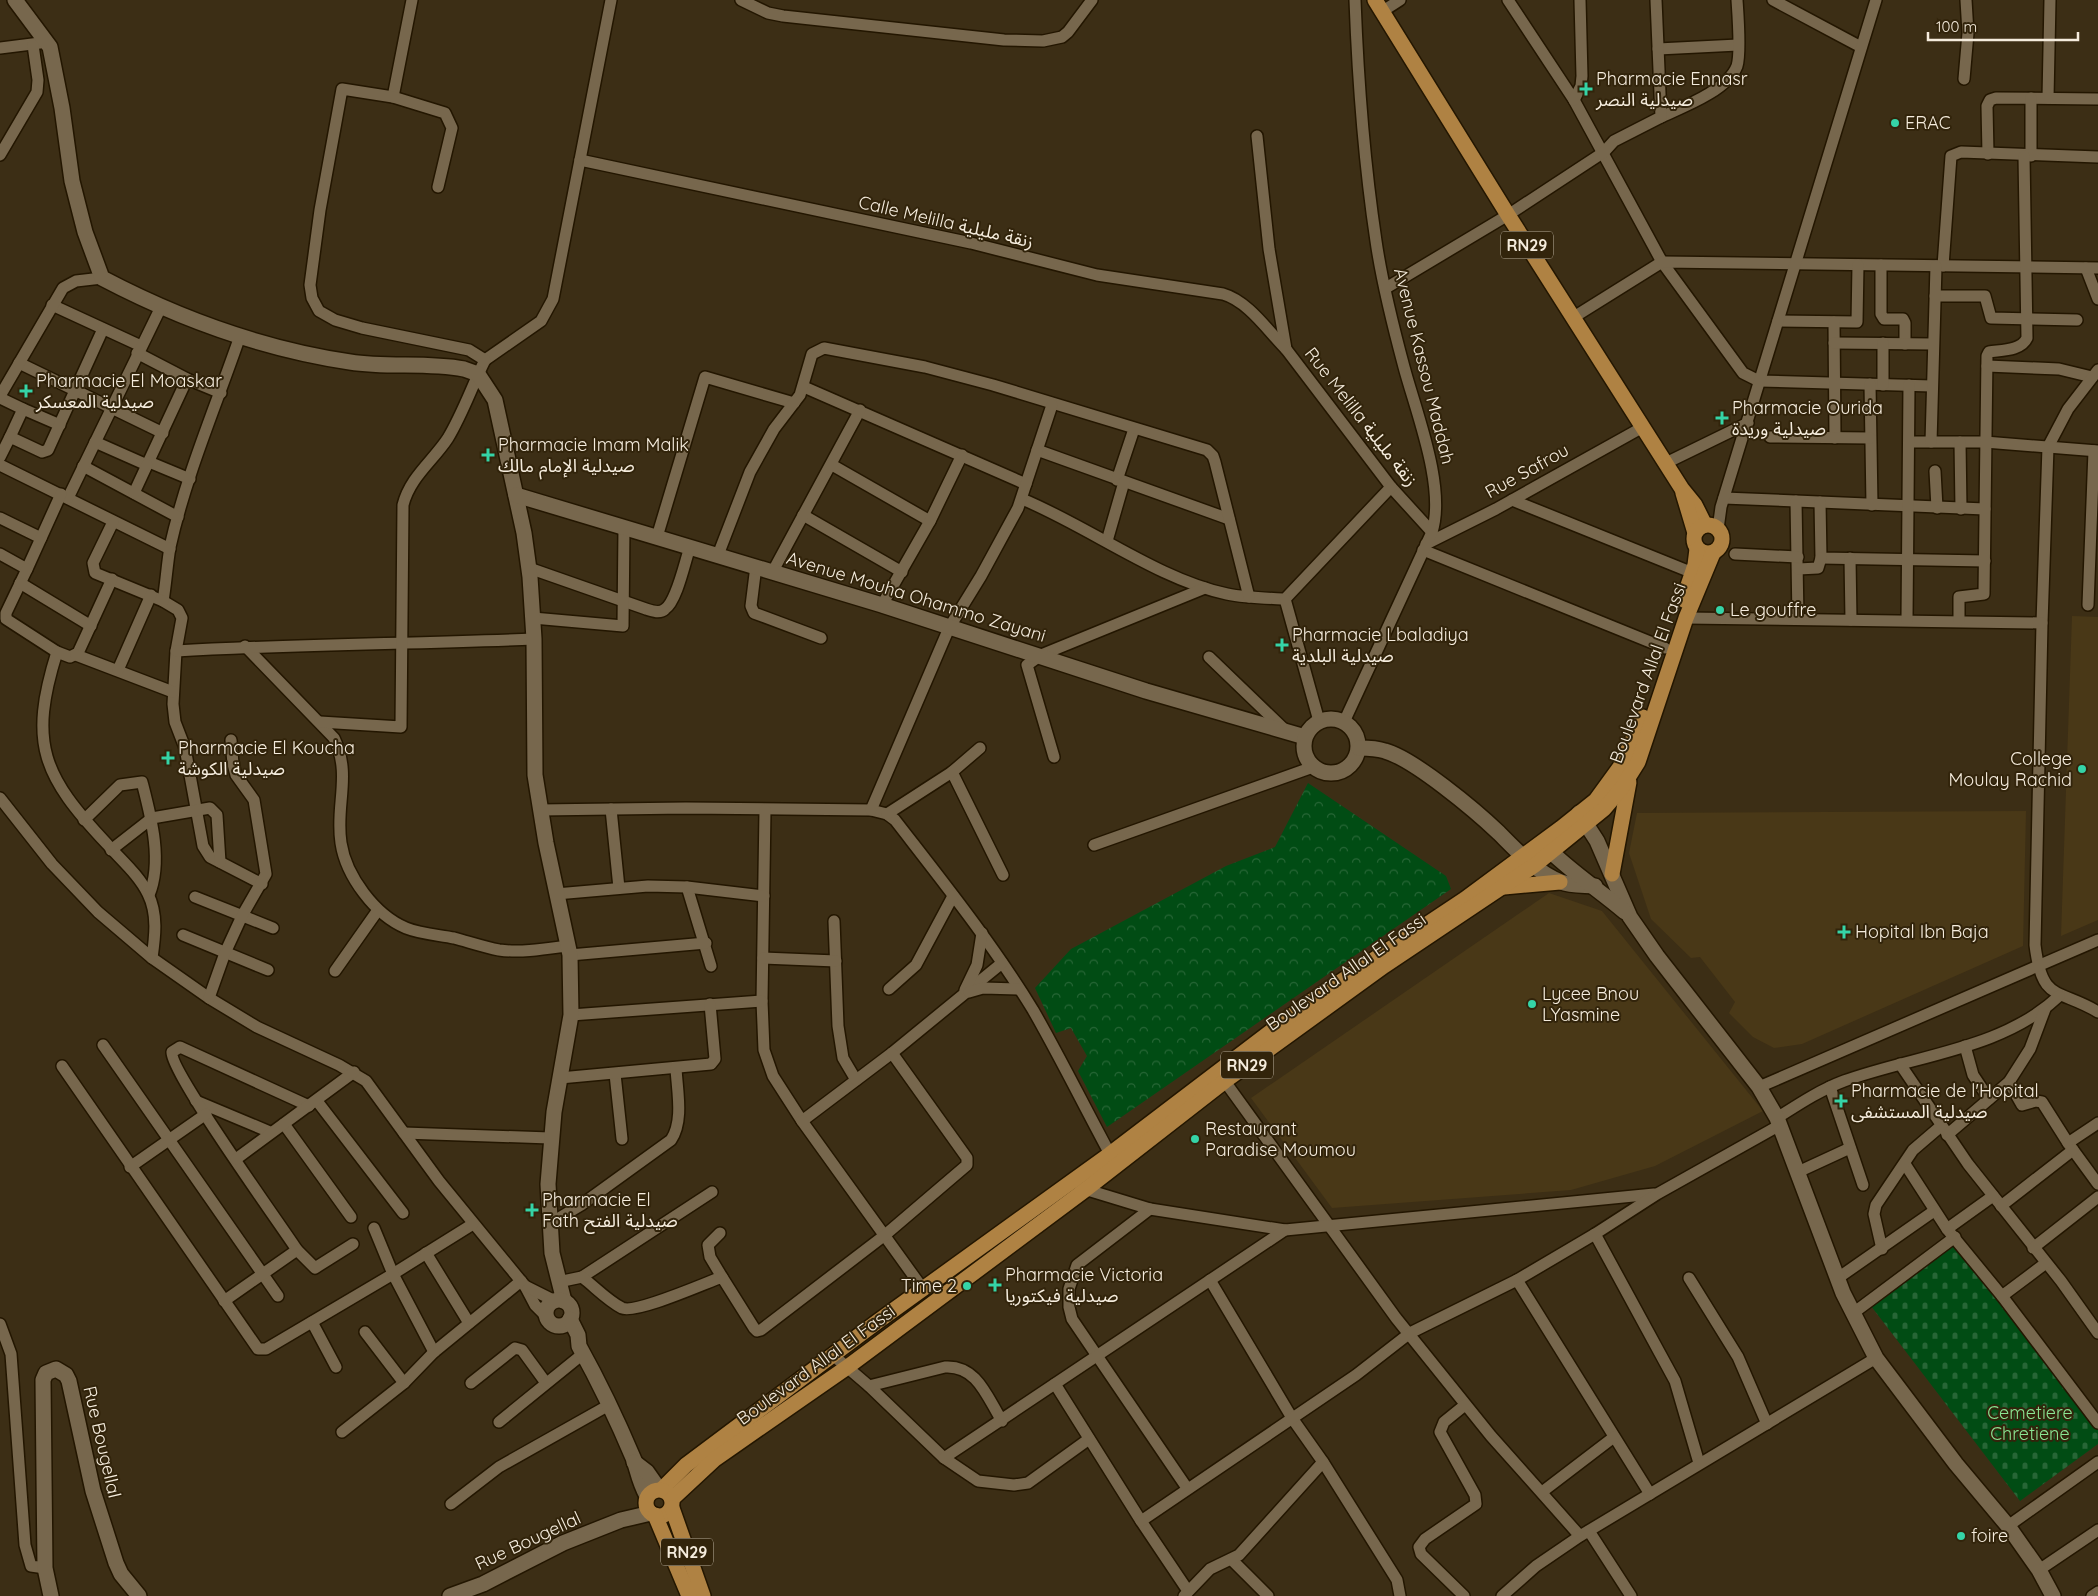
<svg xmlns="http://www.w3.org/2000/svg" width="2098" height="1596" font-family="Quicksand,'Noto Sans Arabic',sans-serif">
<defs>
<pattern id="cemetery-stones" width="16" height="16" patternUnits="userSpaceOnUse" patternTransform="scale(1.25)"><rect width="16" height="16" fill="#014c14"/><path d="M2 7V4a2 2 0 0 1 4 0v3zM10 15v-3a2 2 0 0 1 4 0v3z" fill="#276636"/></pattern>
<pattern id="park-crowns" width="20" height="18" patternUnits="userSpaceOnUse" patternTransform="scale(1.25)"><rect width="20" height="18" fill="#014c14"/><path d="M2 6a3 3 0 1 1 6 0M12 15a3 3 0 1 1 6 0" fill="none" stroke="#276636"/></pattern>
</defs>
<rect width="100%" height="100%" fill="#3c2e15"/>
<!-- built -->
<g fill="#493817">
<path d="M2072 616 2098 617V920L2061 936Z"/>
<path d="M2026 811 2023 946 1802 1044 1774 1048 1753 1037 1729 1013 1735 1002 1700 957 1691 958 1651 919 1629 853 1637 813Z"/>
<path d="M1549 893 1602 911 1763 1111 1655 1166 1571 1190 1332 1208 1251 1098Z"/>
</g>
<!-- cemetery -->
<path fill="url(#cemetery-stones)" d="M1959 1238 2098 1421V1444L2020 1501 1871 1306Z"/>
<!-- park -->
<path fill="url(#park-crowns)" d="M1308 783 1446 876 1451 889 1107 1127 1078 1071 1087 1056 1071 1028 1056 1033 1035 988 1071 949 1226 866 1275 847Z"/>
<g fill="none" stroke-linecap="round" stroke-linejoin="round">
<!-- minor casing -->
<g stroke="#231600" stroke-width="14">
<g id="minor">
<path d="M741 0 768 13 783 16 1004 40 1043 41 1062 37 1068 32 1092 0"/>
<path d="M1508 0 1574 100 1662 262 1743 373 1759 381 1932 386"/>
<path d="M1773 0 1861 47"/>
<path d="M1383 11 1400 0"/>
<path d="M0 48 40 43"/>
<path d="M1658 49 1738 45"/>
<path d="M1964 79 1968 33 1966 0"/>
<path d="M393 97 412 0"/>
<path d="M2048 98 2050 0"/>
<path d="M1574 100 1581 86 1582 76 1580 0"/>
<path d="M1661 117C1683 107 1728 90 1737 66 1741 53 1738 15 1737 0"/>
<path d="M1257 136 1269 249 1286 349 1391 487 1432 532"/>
<path d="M1988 154 1987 106 1990 100 1996 98 2098 99"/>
<path d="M0 155 37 92 38 80 33 45"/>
<path d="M2031 156V98"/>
<path d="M580 160 971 243 1097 275 1223 294C1248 301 1268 331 1286 349"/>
<path d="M1881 265V314L1884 319H1903L1905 323V344"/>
<path d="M1943 266 1951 156 1961 152 2098 157"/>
<path d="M2086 268 2098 299"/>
<path d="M1386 288 1508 215 1604 152 1614 141 1661 117 1656 0"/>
<path d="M1935 296H1985L1991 318 2077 320"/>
<path d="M52 305 141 346"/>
<path d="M1574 317 1662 262 2098 268"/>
<path d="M1778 321 1857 322 1858 265"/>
<path d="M1834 322 1835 438"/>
<path d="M240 336C216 406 186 475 170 547 167 565 166 583 163 601L178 610 182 618 176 651 173 704 175 722 185 748 203 846 210 857 262 884"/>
<path d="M1834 343 1933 344"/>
<path d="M1883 343V385"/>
<path d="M137 353 187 379 221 393"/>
<path d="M485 360 541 321 553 299 611 0"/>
<path d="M19 363 163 433"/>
<path d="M1987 366 2059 369 2092 377"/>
<path d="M2098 370 2068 409 2048 447 2042 623 2035 945C2042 1003 2058 988 2098 1012"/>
<path d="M1870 384 1872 505"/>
<path d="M804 387 1026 484"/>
<path d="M0 396 63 288 76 281 102 278"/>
<path d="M0 398 23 409"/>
<path d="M10 437 23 409 60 425"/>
<path d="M1770 437 1870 438"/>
<path d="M95 442 147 465 187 379"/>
<path d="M1910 442H1985L2098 451"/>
<path d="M1931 442 1936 266"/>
<path d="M1960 442 1961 509"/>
<path d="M1037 450 1229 519"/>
<path d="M0 457 10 437 42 452 48 450 103 329"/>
<path d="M149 462 190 479"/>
<path d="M1666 463 1748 423"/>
<path d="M0 465 170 549"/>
<path d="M832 465 930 521"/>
<path d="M83 466 178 517"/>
<path d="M1935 471 1937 508"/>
<path d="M1117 480 1134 429"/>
<path d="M134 493 147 465"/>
<path d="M68 498 161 307"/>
<path d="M1724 498 1985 509"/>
<path d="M1022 499C1088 526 1159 580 1227 594 1246 598 1266 598 1285 599L1391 487"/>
<path d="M1512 500 1693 573"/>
<path d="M1796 501 1798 619"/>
<path d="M1820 502 1821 558 1985 561"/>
<path d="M803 515 902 572"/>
<path d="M0 518 41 538"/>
<path d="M113 522 93 563 95 573 163 601"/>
<path d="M1718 529 1721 507 1876 0"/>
<path d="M657 537 705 377 794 403"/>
<path d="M1107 541 1124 482"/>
<path d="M1426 544 1496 509 1643 427"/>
<path d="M1423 550 1665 648"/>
<path d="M0 554 27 569 61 494"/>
<path d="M1735 554 1798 557"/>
<path d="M718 555 750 472 774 429 800 395 812 354 824 348 925 367 993 385 1207 450 1213 456 1215 462 1249 597"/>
<path d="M1850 558 1851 620"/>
<path d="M756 566 751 606 754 613 821 638"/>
<path d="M529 568 646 609C652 611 660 614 665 609 677 601 685 561 690 547"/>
<path d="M27 569 6 613V619L57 652"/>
<path d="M1798 569 1818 568 1821 558"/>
<path d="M773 571 860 410"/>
<path d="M112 579 78 653 70 657 57 652C28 744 43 776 107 844 121 860 139 875 148 894 158 914 155 937 152 958"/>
<path d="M20 583 91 626"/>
<path d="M1285 599 1319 721"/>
<path d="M882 605 930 521 962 455"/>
<path d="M2088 605 2094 451"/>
<path d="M533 618 623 626 624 527"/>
<path d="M1686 618 2042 623"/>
<path d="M1907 620 1909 385"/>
<path d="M1959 620V597L1984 594 1987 356 1989 352C2001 350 2021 351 2027 338L2024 156"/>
<path d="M245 646 334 738C352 775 335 806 341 843 346 876 375 915 406 928 421 934 439 935 454 938 469 942 484 947 499 950 521 953 545 949 567 946"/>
<path d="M176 651C295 644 415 644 534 639"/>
<path d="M76 655 173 692"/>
<path d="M1209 657 1286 731"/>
<path d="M118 670 151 595"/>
<path d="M320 722 401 727 403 505C410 477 433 461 448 438 463 413 472 386 485 360L469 350 362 328 335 320 319 311 312 298 310 285 320 210 342 89 393 97 445 113 452 128 438 187"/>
<path d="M1344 722 1432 532C1446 487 1416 412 1404 367 1393 326 1382 283 1376 241 1364 161 1358 81 1355 0"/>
<path d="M1054 757 1027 665 1041 655 1205 588"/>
<path d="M952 772 1003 875"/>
<path d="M0 798 52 864 98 912 152 958 209 998 257 1027 339 1065 366 1081 439 1181 525 1286 535 1305 545 1315"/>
<path d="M611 809 619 888"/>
<path d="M540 810 686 808 871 810 887 814 895 820C943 882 992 943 1033 1010 1060 1057 1084 1106 1110 1154"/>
<path d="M765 810 762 1001 764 1050 773 1076 802 1121 892 1053 1002 963"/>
<path d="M871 810 949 628 981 576 1018 508 1052 405"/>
<path d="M887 814 952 772 980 748"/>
<path d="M84 820 120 785 142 782C151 817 163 861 149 895"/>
<path d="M1094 845 1313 767"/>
<path d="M111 850 152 818 210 808 217 815 220 862"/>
<path d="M687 887 711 966"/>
<path d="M556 894 648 886 687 887 764 896"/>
<path d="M195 897 273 928"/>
<path d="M834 921 838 1026 843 1058 856 1080"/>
<path d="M183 935 268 970"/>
<path d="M570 955 706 943"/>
<path d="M763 958 836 961"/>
<path d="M335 971 378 910"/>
<path d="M889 989 916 965 953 896"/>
<path d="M965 990 977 965 982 933"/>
<path d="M969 992 983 988 1019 989"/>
<path d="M209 998 225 953 242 916 266 874 254 800 236 775 233 764 231 740"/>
<path d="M571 1015 762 1001"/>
<path d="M103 1045 278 1296"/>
<path d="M1965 1046 1973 1075 1989 1099"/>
<path d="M1900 1064 1968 1164 2061 1281 2098 1333"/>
<path d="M62 1066 258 1349H266L393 1274 473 1224"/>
<path d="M615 1074 622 1139"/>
<path d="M1221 1076 1396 1318 1491 1436 1580 1536"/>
<path d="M560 1078 711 1064 715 1059 710 1004"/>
<path d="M2009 1082 2022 1105 2036 1101 2042 1102 2068 1143 2098 1184"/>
<path d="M1759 1087 2098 940"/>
<path d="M1830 1087 1863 1185"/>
<path d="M196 1101 270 1132"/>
<path d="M317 1101 403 1213"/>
<path d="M309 1106 180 1047 172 1052C169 1070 280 1224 297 1250L315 1268 353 1244"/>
<path d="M1777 1118C1799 1104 1820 1090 1844 1081 1915 1055 2002 1050 2059 996"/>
<path d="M802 1121 923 1289"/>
<path d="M284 1124 351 1217"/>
<path d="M404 1133 550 1138"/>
<path d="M1947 1135 2009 1082 2030 1049 2045 1009"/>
<path d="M2068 1143 2098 1123"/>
<path d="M236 1159 354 1072"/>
<path d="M1905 1164 1947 1229 2002 1296 2098 1423"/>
<path d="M130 1167 206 1114"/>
<path d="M1798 1172 1850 1148"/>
<path d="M1081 1188 1150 1209 1285 1230 1654 1194"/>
<path d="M2001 1206 2073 1150"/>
<path d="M1150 1209 1077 1265 1069 1289V1307L1072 1319 1187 1488"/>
<path d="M549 1224 581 1205 671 1140C684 1121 677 1090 676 1068"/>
<path d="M374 1228 393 1274 434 1352"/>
<path d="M1947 1229 1993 1196"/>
<path d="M720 1233 708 1245 710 1257 722 1277"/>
<path d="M1595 1234 1675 1381 1699 1463"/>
<path d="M2033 1248 2098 1197"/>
<path d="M1882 1249 1874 1214 1876 1205 1913 1150 1941 1126"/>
<path d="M426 1253 469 1323"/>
<path d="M582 1277 712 1192"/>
<path d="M1689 1278 1738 1357 1767 1424"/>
<path d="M1838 1278 1934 1211"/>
<path d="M1210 1280 1292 1418 1323 1462 1397 1580 1400 1596"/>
<path d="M1517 1280 1650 1494"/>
<path d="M558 1282 582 1277C595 1287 608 1301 622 1308 636 1314 705 1283 722 1277L754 1328 757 1331 761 1330 885 1235 967 1165V1158L892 1053"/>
<path d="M525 1286 555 1301"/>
<path d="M2002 1296 2046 1263"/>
<path d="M224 1301 297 1250"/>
<path d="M1852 1314 1955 1237"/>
<path d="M312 1322 336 1367"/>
<path d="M0 1324 11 1354 25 1545 31 1566 45 1568"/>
<path d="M365 1332 404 1383"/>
<path d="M834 1356 869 1386 944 1458 978 1481 1014 1485 1028 1483 1089 1439"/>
<path d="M471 1383 515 1348 522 1350 546 1383"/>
<path d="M1055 1384 1141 1521 1188 1591"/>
<path d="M869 1386 945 1367C977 1365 987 1397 1002 1421"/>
<path d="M499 1422 584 1353"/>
<path d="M342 1432 404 1383 434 1352 521 1281"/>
<path d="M944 1458 1285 1230"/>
<path d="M1542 1492 1614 1437"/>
<path d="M451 1504 499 1467 609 1405"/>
<path d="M1141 1521 1356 1375 1410 1333 1517 1280 1595 1234 1657 1194 1780 1125"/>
<path d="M2008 1526 2098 1462"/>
<path d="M1589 1531 1631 1596"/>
<path d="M1232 1560 1268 1596"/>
<path d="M2039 1570 2098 1530"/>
<path d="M1184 1596 1210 1569 1239 1555 1323 1462"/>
<path d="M1464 1596 1421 1554 1419 1547 1425 1539 1476 1504 1475 1495 1440 1432 1444 1422 1465 1405"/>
<path d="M1502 1596 1536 1566 1580 1536 1876 1358"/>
<path d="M2092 1596 2098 1592"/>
</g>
</g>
<!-- tertiary casing -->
<g stroke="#231600" stroke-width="18">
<g id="tertiary">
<path d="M15 0 50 47 62 108 72 181 85 232 102 278C180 319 263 349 350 362 388 368 426 362 464 369L478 374 495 400 524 533 530 577 534 639 535 775 546 843 570 955 571 1015 554 1112 548 1184 552 1253 564 1301"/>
<path d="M516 495 882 605 1146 691 1305 737"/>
<circle cx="1331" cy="746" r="27"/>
<path d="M1359 748C1367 748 1376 748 1385 751 1414 759 1476 811 1499 833 1517 851 1536 872 1561 882 1571 886 1584 885 1595 886"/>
<path d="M1579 813 1597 841 1630 917 1657 956 1759 1087 1777 1118 1843 1293 1876 1358 1956 1464 2008 1526 2039 1570 2053 1596"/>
<path d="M1543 844C1568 870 1598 889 1625 912"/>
<circle cx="559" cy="1313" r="13"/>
<path d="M570 1319 578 1335 579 1346C599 1382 618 1422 634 1460 638 1473 640 1484 647 1496"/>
<path d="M634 1462 647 1472 659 1489"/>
<path d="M51 1596 45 1568 43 1380 46 1373 56 1369 66 1375 69 1381 93 1491 116 1563 121 1574 139 1596"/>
<path d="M450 1596 483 1584 563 1543 621 1520 651 1513"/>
</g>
</g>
<!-- primary casing -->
<g stroke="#231600" stroke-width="18">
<g id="primary">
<path d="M1375 0 1508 215 1682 489 1695 505 1705 525"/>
<path d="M1683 493 1695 533"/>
<circle cx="1708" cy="539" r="14"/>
<path d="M1683 600 1695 565 1697 549"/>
<path d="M1612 874 1629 782"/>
<path d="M1504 887 1560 882"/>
<path d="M662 1489 686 1465 877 1322 1110 1154 1307 1004 1465 899 1561 828 1596 800 1620 767 1643 717"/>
<circle cx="659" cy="1503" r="13"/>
<path d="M672 1499 715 1459 846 1368 1085 1190 1225 1081 1384 966 1535 865 1604 809 1621 789 1638 762 1686 618 1713 553"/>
<path d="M672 1508 703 1596"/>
<path d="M655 1515 689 1596"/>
</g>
</g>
<!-- minor -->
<use href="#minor" stroke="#77674d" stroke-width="11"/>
<!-- tertiary -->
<use href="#tertiary" stroke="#77674d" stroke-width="15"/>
<!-- primary -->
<use href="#primary" stroke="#af8243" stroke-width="15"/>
</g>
<!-- markers -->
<g fill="#35d4a7" stroke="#32240b" stroke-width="2">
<path d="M1583.5 81.5h5v5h5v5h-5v5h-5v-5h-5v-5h5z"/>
<circle cx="1895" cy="123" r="5"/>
<path d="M23.5 383.5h5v5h5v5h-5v5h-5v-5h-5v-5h5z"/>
<path d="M1719.5 410.5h5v5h5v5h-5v5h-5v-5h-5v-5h5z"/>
<path d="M485.5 447.5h5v5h5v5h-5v5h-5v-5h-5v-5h5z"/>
<circle cx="1720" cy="610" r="5"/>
<path d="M1279.5 637.5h5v5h5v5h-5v5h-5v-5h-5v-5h5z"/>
<path d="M165.5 750.5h5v5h5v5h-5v5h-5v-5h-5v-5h5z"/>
<circle cx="2082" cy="769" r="5"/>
<path d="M1841.5 924.5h5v5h5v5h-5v5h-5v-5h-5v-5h5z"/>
<circle cx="1532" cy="1004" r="5"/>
<path d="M1838.5 1093.5h5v5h5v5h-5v5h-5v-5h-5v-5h5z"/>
<circle cx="1195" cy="1139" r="5"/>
<path d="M529.5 1202.5h5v5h5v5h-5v5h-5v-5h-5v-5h5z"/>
<path d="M992.5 1277.5h5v5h5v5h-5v5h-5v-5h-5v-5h5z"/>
<circle cx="967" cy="1286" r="5"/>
<circle cx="1961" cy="1536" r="5"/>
</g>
<g text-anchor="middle" stroke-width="4" stroke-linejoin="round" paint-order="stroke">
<!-- shield labels -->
<g fill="#32240b" stroke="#bab09e" stroke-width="1">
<rect x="1501" y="231.5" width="52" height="27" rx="4"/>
<rect x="1221" y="1051.5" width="52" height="27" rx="4"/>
<rect x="661" y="1538.5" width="52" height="27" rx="4"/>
</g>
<g font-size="16" font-weight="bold" fill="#f5ecdd">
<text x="1527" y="251">RN29</text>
<text x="1247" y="1071">RN29</text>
<text x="687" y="1558">RN29</text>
</g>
<!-- poi labels -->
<g font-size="18" fill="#f5ecdd" stroke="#32240b" text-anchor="start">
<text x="1596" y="85">Pharmacie Ennasr<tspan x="1596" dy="21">صيدلية النصر</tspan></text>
<text x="1905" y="129">ERAC</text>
<text x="36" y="387">Pharmacie El Moaskar<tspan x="36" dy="21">صيدلية المعسكر</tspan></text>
<text x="1732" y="414">Pharmacie Ourida<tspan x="1732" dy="21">صيدلية وريدة</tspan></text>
<text x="498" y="451">Pharmacie Imam Malik<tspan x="498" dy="21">صيدلية الإمام مالك</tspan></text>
<text x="1730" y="616">Le gouffre</text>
<text x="1292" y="641">Pharmacie Lbaladiya<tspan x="1292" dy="21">صيدلية البلدية</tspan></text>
<text x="178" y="754">Pharmacie El Koucha<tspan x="178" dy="21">صيدلية الكوشة</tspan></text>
<text x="2072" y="765" text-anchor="end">College<tspan x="2072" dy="21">Moulay Rachid</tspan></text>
<text x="1855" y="938">Hopital Ibn Baja</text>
<text x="1542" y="1000">Lycee Bnou<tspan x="1542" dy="21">LYasmine</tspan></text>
<text x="1851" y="1097">Pharmacie de l'Hopital<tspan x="1851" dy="21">صيدلية المستشفى</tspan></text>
<text x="1205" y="1135">Restaurant<tspan x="1205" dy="21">Paradise Moumou</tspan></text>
<text x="542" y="1206">Pharmacie El<tspan x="542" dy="21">Fath صيدلية الفتح</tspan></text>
<text x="1005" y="1281">Pharmacie Victoria<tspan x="1005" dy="21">صيدلية فيكتوريا</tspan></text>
<text x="957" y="1292" text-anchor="end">Time 2</text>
<text x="1971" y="1542">foire</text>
</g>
<!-- street labels -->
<g font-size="18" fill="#f5ecdd" stroke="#32240b">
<text transform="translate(946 222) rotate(13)" y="6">Calle Melilla زنقة مليلية</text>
<text transform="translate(1424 366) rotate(76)" y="6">Avenue Kassou Maddah</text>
<text transform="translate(1361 417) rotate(52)" y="6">Rue Melilla زنقة مليلية</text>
<text transform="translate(1527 471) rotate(-29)" y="6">Rue Safrou</text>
<text transform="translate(916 597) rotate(17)" y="6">Avenue Mouha Ohammo Zayani</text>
<text transform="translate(1648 673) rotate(-70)" y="6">Boulevard Allal El Fassi</text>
<text transform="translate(1346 972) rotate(-35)" y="6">Boulevard Allal El Fassi</text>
<text transform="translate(816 1365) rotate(-36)" y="6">Boulevard Allal El Fassi</text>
<text transform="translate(102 1442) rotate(77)" y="6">Rue Bougellal</text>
<text transform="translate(528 1541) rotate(-25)" y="6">Rue Bougellal</text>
</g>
<!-- park labels -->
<g font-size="18" fill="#8ae492" stroke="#32240b">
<text x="2030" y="1419">Cemetiere<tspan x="2030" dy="21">Chretiene</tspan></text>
</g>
</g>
<!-- scale -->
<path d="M1928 32v8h150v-8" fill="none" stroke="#f5ecdd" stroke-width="2.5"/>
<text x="1936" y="32" font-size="15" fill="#f5ecdd" stroke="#32240b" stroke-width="4" paint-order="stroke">100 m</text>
</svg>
